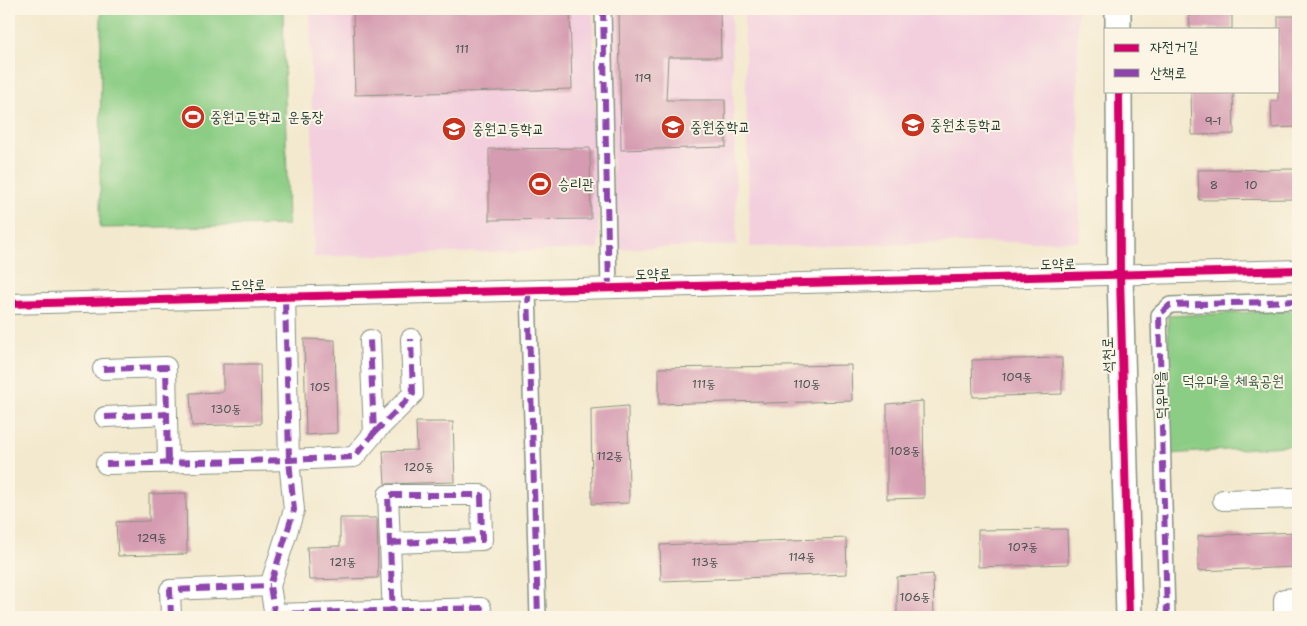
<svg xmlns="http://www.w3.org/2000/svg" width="1307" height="626" font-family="'Shantell Sans','Poor Story',sans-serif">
<rect width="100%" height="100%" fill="#fcf5e5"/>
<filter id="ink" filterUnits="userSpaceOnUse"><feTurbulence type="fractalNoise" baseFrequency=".02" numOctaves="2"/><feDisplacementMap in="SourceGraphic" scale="10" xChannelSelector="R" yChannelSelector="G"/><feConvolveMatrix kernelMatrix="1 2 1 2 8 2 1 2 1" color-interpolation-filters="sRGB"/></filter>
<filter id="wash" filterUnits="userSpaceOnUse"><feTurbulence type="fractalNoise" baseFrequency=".0096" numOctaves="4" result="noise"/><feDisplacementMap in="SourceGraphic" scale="20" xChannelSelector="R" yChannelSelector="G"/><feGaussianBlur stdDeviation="1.12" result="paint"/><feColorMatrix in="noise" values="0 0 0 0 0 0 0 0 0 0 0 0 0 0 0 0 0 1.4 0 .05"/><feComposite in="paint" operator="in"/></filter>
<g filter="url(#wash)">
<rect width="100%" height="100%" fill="#f3e9ce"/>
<!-- built -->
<g fill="#f3cfde">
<path d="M310 9H593L599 249 314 257Z"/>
<path d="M610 9H731L737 245 614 249Z"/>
<path d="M744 9H1077L1080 241 750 247Z"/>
</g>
<!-- green -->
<g fill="#8ccd85" stroke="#56855c">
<path d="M101 9H283L288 225 100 228Z"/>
<path d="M1298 310V445L1169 454 1168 316Z"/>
</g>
<g id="blocks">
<!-- building -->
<g fill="#d59bb1">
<path d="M353 9H570L572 89 355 95Z"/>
<path d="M619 9H720L721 57H668L666 100H725L726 147 621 150Z"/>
<path d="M1189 9H1232V29H1190Z"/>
<path d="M1278 16H1298V127L1272 128 1271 101H1278Z"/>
<path d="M1191 91H1233L1234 134 1192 135Z"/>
<path d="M590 148 591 219 489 220V149Z"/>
<path d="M1298 169V199L1199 200 1198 170Z"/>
<path d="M304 339 335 340 337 433 306 435Z"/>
<path d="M1062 358V394L973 397 972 360Z"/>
<path d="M223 364H260L261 424 192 426 190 393 223 392Z"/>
<path d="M851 365 852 401 763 403V401L659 404V368Z"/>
<path d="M923 401 924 498 887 499V404Z"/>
<path d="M628 406 629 503 592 504 591 409Z"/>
<path d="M416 422H453L455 482 385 484 383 451 417 450Z"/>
<path d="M186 493 187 554 118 556 116 522 149 521V494Z"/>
<path d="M340 518H377L378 578 309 580 307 547 340 546Z"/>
<path d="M1067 529 1068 564 978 567V530Z"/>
<path d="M1298 532V567L1198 571V536Z"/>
<path d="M846 538 847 574 661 581 660 545Z"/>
<path d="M933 574 934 617H897V577Z"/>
</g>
</g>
</g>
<g filter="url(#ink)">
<use href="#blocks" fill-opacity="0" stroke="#899381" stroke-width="1"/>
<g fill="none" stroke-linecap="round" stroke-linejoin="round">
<!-- pedestrian casing -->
<g stroke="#899381" stroke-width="18">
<g id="pedestrian">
<path d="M603 9 609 289"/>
<path d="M528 291 538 617"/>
<path d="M1167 617 1159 315 1170 305 1298 301"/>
</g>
</g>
<!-- minor casing -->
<g stroke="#899381" stroke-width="22">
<g id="minor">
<path d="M9 304 1298 270"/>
<path d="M103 369 166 367 168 463"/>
<path d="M105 417 167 414"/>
<path d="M374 433 413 394 411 339"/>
<path d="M106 464 289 460 354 457 374 433 370 340"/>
<path d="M1223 500 1298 498"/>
<path d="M390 543 482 540 481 495H388L393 617"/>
<path d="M274 614 481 608 482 617"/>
<path d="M171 617 170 590 270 586"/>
<path d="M275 617 270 586 294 510 289 460 285 297"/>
<path d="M1284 617V599L1298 598"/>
</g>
</g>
<!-- tertiary casing -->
<g stroke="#899381" stroke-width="28">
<g id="tertiary">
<path d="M1118 9V29"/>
<path d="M1119 91 1120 276 1129 617"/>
</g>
</g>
<!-- pedestrian -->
<use href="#pedestrian" stroke="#fff" stroke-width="15"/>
<!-- minor -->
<use href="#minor" stroke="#fff" stroke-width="20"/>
<!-- tertiary -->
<use href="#tertiary" stroke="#fff" stroke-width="25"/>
<!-- quiet -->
<g stroke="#8e44ad" stroke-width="6" stroke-dasharray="12 6" stroke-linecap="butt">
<path d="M603 9 609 289"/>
<path d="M528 291 538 617"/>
<path d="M103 369 166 367 168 463"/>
<path d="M105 417 167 414"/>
<path d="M374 433 413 394 411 339"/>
<path d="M106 464 289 460 354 457 374 433 370 340"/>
<path d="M390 543 482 540 481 495H388L393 617"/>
<path d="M274 614 481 608 482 617"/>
<path d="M171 617 170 590 270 586"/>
<path d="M275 617 270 586 294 510 289 460 285 297"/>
<path d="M1167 617 1159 315 1170 305 1298 301"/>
</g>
<!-- cycleway casing -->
<g stroke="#fcf5e5" stroke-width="11">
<g id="cycleway">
<path d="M1119 91 1120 276 1129 617"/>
<path d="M9 304 1298 270"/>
</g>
</g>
<!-- cycleway -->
<use href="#cycleway" stroke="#d6006c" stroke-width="8"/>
</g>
</g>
<!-- icons -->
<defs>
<g id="stadium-disc" transform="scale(1.25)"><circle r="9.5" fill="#c8321e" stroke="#fcf5e5"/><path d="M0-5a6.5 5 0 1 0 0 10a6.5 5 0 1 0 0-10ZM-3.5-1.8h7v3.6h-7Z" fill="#fff"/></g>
<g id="school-disc" transform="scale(1.25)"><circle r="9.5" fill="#c8321e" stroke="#fcf5e5"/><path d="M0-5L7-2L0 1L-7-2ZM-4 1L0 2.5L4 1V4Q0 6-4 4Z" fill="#fff"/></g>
</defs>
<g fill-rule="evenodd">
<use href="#stadium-disc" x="193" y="117"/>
<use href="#school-disc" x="913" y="125"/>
<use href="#school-disc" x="673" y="127"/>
<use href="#school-disc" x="454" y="129"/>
<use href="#stadium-disc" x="540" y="184"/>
</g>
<g text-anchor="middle" stroke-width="4" stroke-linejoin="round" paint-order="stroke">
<!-- number labels -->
<g font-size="12" fill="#4c5453">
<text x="462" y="53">111</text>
<text x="643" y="82">119</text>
<text x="1213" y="125">9-1</text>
<text x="1214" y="189">8</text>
<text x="1251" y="189">10</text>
<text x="1017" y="381">109동</text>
<text x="704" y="388">111동</text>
<text x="807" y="388">110동</text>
<text x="320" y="391">105</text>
<text x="226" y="413">130동</text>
<text x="905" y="455">108동</text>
<text x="610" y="460">112동</text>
<text x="419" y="471">120동</text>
<text x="152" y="542">129동</text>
<text x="1023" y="551">107동</text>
<text x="802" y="561">114동</text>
<text x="343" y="566">121동</text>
<text x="705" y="566">113동</text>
<text x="915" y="601">106동</text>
</g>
<!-- poi labels -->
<g font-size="15" fill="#1f3d34" stroke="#fcf5e5" text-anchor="start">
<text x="210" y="122">중원고등학교 운동장</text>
<text x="930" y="130">중원초등학교</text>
<text x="690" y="132">중원중학교</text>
<text x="472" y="134">중원고등학교</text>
<text x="558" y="189">승리관</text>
</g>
<!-- street labels -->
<g font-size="15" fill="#1f3d34" stroke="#fcf5e5">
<text transform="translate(1058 264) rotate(-1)" y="5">도약로</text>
<text transform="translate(653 274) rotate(-1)" y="5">도약로</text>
<text transform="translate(248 285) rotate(-1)" y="5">도약로</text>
<text transform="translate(1108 355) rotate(-92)" y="5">석천로</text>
<text transform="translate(1161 395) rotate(-92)" y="5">덕유마을</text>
</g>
<!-- park labels -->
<g font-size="15" fill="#355a44" stroke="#fcf5e5">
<text x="1233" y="386">덕유마을 체육공원</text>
</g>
</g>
<!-- margin -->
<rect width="1307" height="626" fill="none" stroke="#fcf5e5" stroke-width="30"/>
<!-- legend -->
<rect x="1104" y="28" width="175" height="65" fill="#fcf5e5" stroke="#a4ab9e"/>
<rect x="1114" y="44" width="25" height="8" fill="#d6006c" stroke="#a4ab9e"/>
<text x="1150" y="52" font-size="15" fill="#1f3d34">자전거길</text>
<rect x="1114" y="69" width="25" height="8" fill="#8e44ad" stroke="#a4ab9e"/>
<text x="1150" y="78" font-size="15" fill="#1f3d34">산책로</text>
</svg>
